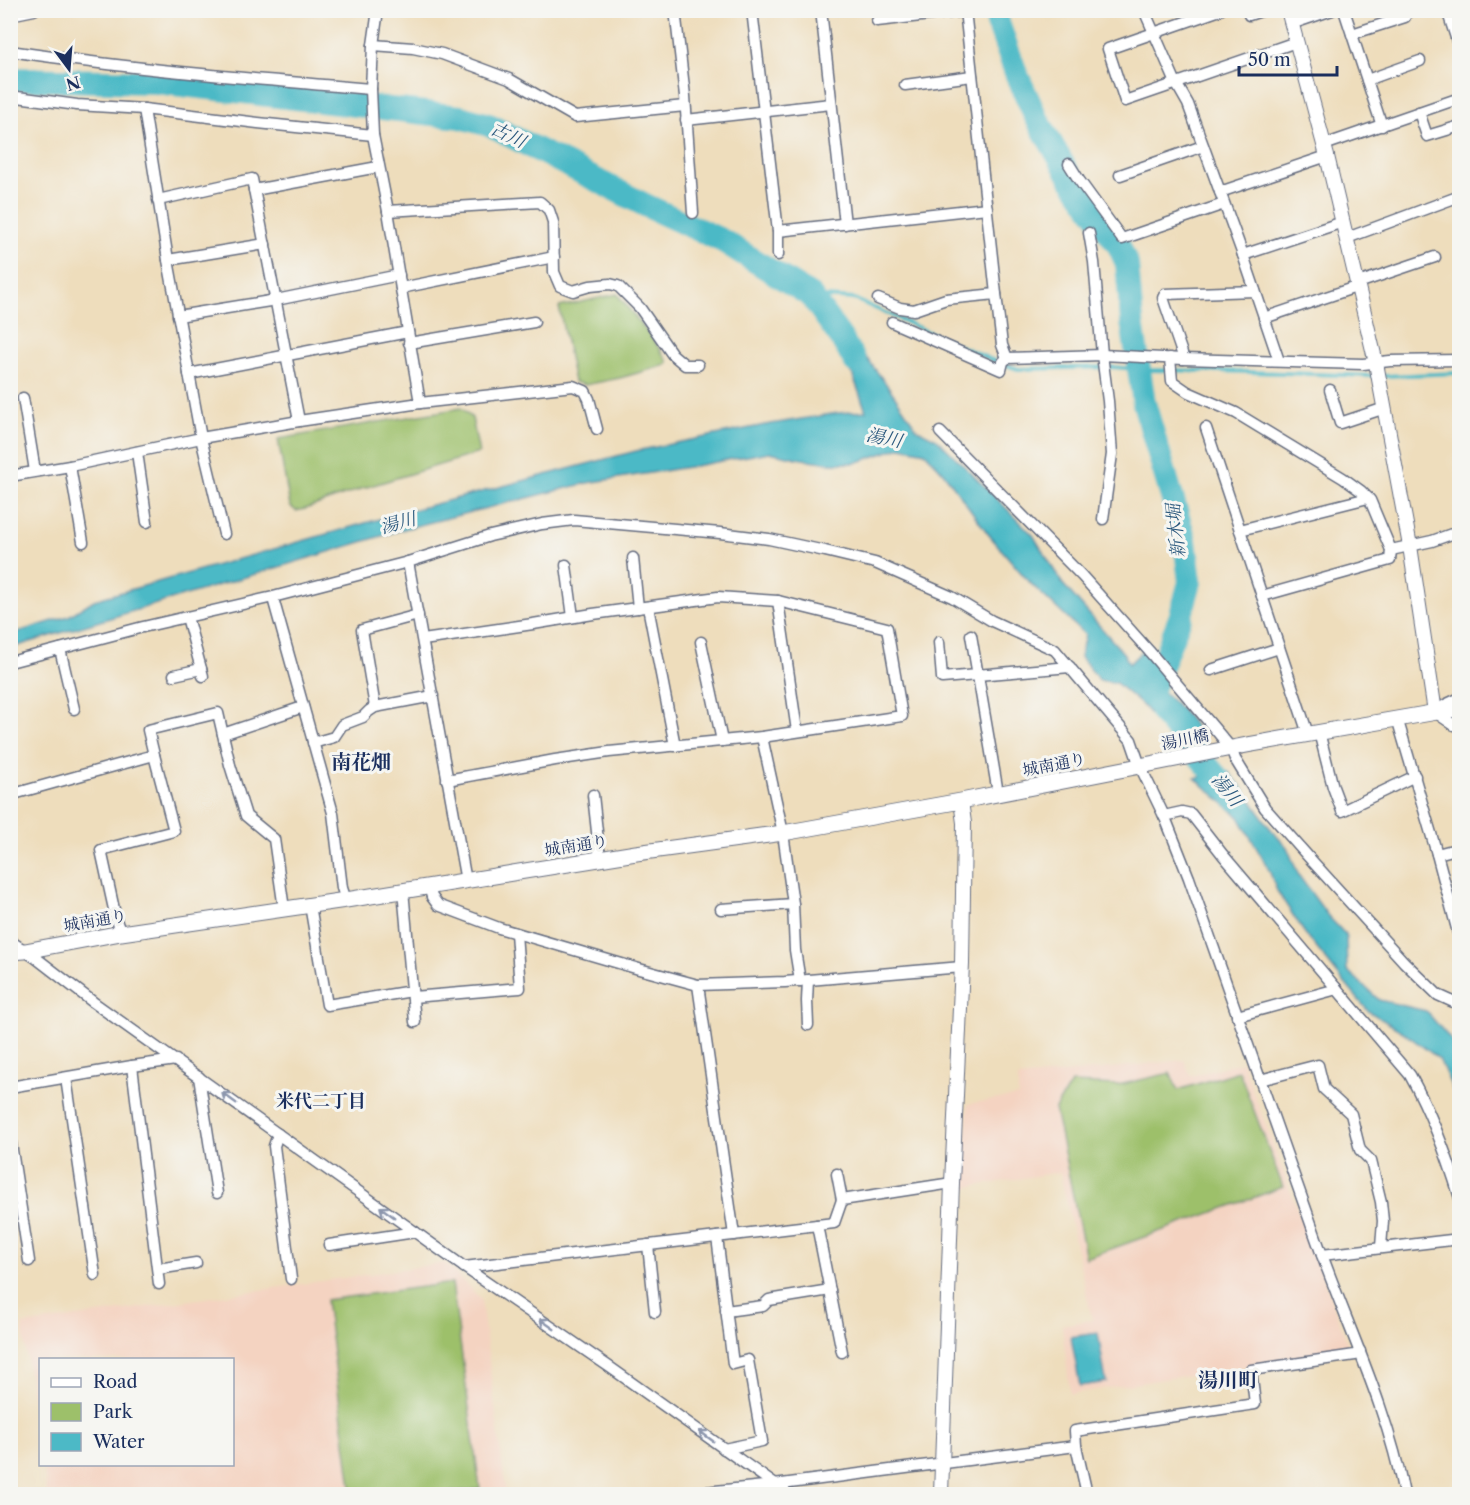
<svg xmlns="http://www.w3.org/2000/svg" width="1470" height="1505" font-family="'Libre Caslon Text','Noto Serif JP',serif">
<rect width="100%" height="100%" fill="#f6f6f2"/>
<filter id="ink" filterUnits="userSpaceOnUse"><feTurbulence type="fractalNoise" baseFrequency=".0167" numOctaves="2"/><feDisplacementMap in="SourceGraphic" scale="12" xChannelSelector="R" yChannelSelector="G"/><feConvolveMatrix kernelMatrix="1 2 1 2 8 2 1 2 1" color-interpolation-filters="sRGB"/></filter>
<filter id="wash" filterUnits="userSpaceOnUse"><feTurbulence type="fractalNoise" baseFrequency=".008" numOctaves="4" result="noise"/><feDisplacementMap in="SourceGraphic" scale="24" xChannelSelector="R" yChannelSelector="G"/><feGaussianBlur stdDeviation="1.35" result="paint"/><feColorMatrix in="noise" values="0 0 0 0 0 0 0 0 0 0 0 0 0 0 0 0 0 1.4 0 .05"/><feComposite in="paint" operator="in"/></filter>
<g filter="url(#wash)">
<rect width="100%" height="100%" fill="#eeddbc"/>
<!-- built -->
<g fill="#f4d3c1">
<path d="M1184 1060 1191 1076 1242 1062 1350 1350 1070 1394 1062 1325 1092 1320 1060 1172 963 1188 968 1104 1018 1096V1078Z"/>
<path d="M445 1263 481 1299 506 1494H47L43 1465 232 1464V1360H40V1450L22 1325Z"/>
</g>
<!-- green -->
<g fill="#9dc06a" stroke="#5c7864" stroke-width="1.5">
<path d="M617 294 655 342 668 362 666 365 620 378 585 385 574 382 559 307Z"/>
<path d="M461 408 472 418 479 453 367 487 305 509 296 511 290 506 278 439Z"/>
<path d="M1239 1071 1283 1187 1086 1258 1055 1109 1071 1083 1118 1085 1170 1073 1178 1090Z"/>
<path d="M452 1283 480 1489 439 1494H352L326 1300Z"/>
</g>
<!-- water -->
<g fill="#4cb9c6" stroke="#347492" stroke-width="1.5">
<path d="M836 325 865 356 890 389 917 429 937 439 1033 535 1062 583 1124 654 1129 664 1142 651 1165 673 1159 688 1181 709 1198 730 1171 738 1142 705 1116 683 1099 680 1080 656 1085 635 1029 582 989 535 943 472 925 452 901 447 855 463H831L802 459 769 452 695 466 587 483 408 528 11 648V634L69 616 94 600 390 516 636 451 765 425 838 413 866 411 849 365Z"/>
<path d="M1229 772 1245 791 1272 831 1287 847 1299 876 1328 916 1346 935 1347 970 1379 1000 1426 1011 1459 1049V1103L1439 1059 1403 1032 1368 1011 1338 975 1304 932 1277 891 1269 870 1239 817 1195 778Z"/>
<path d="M1098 1333 1106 1382 1080 1386 1071 1337Z"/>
</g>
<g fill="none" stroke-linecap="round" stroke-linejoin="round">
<!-- stream -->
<g stroke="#4cb9c6" stroke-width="4">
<path d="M811 296 854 299 992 360 1018 369 1113 367 1145 370 1219 371 1374 376"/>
<path d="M1382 376 1460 373"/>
</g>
<!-- river -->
<g stroke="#4cb9c6" stroke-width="24">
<path d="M996 10 998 23 1016 73 1036 117 1072 180 1119 246 1127 264 1132 322 1144 403 1185 541 1190 582 1180 618 1152 689"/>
<path d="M10 79 156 82 460 117 489 125 647 206 723 241 811 296 841 338 855 361"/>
<path d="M1161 712 1236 799"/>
</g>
</g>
</g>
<g filter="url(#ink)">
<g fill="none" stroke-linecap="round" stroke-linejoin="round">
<!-- minor casing -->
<g stroke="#656c7f" stroke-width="13">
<g id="minor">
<path d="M675 10 685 96 693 213"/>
<path d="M752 10 778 231V255"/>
<path d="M821 10 845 224"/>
<path d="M965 10 996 294 1002 345 1007 358 1102 355 1183 359 1363 364 1390 361 1460 360"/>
<path d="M1144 10 1176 83 1188 104 1243 255 1279 361"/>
<path d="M1220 10 1108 49 1125 101 1296 42"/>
<path d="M1247 10 1249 15 1264 10"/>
<path d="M1344 10 1382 126"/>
<path d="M1447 10 1460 50"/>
<path d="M10 15 34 10"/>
<path d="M877 21 965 11"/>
<path d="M1291 24 1332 10"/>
<path d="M1352 34 1405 17"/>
<path d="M373 45 413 48 442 54 509 79 575 117 685 106"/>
<path d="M10 51C130 69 251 79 371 89"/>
<path d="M1367 80 1420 61"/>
<path d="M905 85 972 76"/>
<path d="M10 96 77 105 144 109 258 123 373 135"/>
<path d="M144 109 168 260 201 438 224 534"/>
<path d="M1419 112 1427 136 1460 126"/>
<path d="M686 120 831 104"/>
<path d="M1324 145 1460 98"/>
<path d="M1069 164 1079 180 1122 239 1224 204"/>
<path d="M1120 175 1203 146"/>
<path d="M254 190 378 167"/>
<path d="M1220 192 1327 156"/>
<path d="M158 200 252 179 299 421"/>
<path d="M388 211 540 202 549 210 553 222 554 272 560 286 573 291 590 286 610 284 618 286 640 308 672 354 685 365H698"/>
<path d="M778 231 987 208"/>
<path d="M1089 233 1094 262 1102 355 1108 401 1112 454 1103 519"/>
<path d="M1347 238 1460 196"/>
<path d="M1243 255 1343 222"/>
<path d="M168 260 265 244"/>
<path d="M1358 283 1435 257"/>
<path d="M401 288 554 257"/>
<path d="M878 299 900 308 914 310 946 299 996 294"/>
<path d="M178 316 276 300 399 275"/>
<path d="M1264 318 1359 286"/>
<path d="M892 322 1001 370 1003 362 1007 358"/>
<path d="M409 343 534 322"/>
<path d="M1170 358 1172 381 1188 392 1236 413 1343 478 1361 491 1370 500 1391 550 1432 541 1460 531"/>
<path d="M1183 359 1182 353 1163 298 1165 294 1255 291"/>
<path d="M189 374 408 332"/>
<path d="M1330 390 1340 423 1385 408"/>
<path d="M23 398 35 471"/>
<path d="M420 403 573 386 585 391 589 399 597 429"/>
<path d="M1206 428 1308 734"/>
<path d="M940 432 1082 576 1149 651 1231 748 1235 759 1265 808 1313 862 1404 962 1438 995 1460 1005"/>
<path d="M137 452 147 522"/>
<path d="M70 466 83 542"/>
<path d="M10 476 70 466 201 438 299 421 420 403 388 211 373 135 371 89 373 45 378 10"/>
<path d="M1240 530 1368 498"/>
<path d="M633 558 638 608"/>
<path d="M408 562 466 881"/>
<path d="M566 565 573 617"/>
<path d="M1262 596 1390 560 1391 550"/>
<path d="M778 601 797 731"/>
<path d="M274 602 333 813 342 888 346 900"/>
<path d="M648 607 675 746"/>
<path d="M187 617 203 676"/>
<path d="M971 635 998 793"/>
<path d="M423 640 533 624 593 614 718 597 778 601 887 628 902 716 762 737 609 752 555 760 447 780"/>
<path d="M701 642 722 741"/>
<path d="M939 642 942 678 1070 667"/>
<path d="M60 649 74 709"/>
<path d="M10 662 143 627 273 597 408 562 490 536 542 524 574 520 720 533 769 539 825 551 875 563 952 597 992 621 1055 650 1131 740 1140 766 1166 820 1189 878C1233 1004 1277 1130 1322 1255 1351 1334 1388 1411 1404 1494"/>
<path d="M1211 670 1279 648"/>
<path d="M174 675 201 669"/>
<path d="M1460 698 1445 705 1435 712 1454 725H1460"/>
<path d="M375 707 362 630 418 615"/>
<path d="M1397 718 1437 854 1460 940"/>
<path d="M1319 732 1333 787 1342 811 1415 776"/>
<path d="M223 734 303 707"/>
<path d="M762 737 783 833 793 904 795 950 800 981"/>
<path d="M313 743 334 737 342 725 363 717 369 711 375 707 433 696"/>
<path d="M10 795 154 755 148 730 218 713 230 765 246 816 274 839 284 909"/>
<path d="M593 795 600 859"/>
<path d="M1164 816 1182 812 1191 814 1223 855 1410 1075C1431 1113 1447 1155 1460 1198"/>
<path d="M1437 854 1460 848"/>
<path d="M429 886 432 897 438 905 499 928 639 969 698 985 785 982 962 967"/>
<path d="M403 890 415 1022"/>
<path d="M310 905 327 1005 412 991"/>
<path d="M721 909 793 904"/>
<path d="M121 933 117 923 101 850 174 831 154 755"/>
<path d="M10 941 36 958 93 1002 464 1267 611 1368 788 1494"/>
<path d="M698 985 734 1235"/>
<path d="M413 997 520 988 516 933"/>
<path d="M1237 1016 1337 989"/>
<path d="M808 1025 807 1001 808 980"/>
<path d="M132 1066 159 1284"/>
<path d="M199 1077 217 1193"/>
<path d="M66 1078 95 1275"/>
<path d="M1260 1080 1318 1065 1324 1089 1351 1114 1360 1150 1371 1161 1381 1202 1383 1221 1381 1247"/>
<path d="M10 1087 132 1066 176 1060"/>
<path d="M278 1134 274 1146 291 1279"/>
<path d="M10 1137 29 1261"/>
<path d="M837 1174 842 1200"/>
<path d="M817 1225 842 1352"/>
<path d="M717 1237 733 1364 748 1360 762 1441 724 1449"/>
<path d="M329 1245 415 1232"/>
<path d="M648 1245 655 1312"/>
<path d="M1322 1255 1460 1239"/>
<path d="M464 1267 834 1223 842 1200 952 1183"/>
<path d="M158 1269 196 1263"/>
<path d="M726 1311 763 1306 769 1300 830 1290"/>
<path d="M686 1494 774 1485 1076 1446"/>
<path d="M1087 1494 1076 1446 1075 1431 1255 1404 1251 1370 1355 1355 1360 1351"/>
</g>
</g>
<!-- tertiary casing -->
<g stroke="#656c7f" stroke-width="16">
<g id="tertiary">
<path d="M1288 10 1327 156 1376 363 1410 546 1435 712"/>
<path d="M941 1494 952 1183 962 964 964 823 961 801"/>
</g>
</g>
<!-- secondary casing -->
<g stroke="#656c7f" stroke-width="17">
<path id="secondary" d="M10 952 25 951 121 933 346 900 636 853 783 833 961 801 1247 745 1460 708"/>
</g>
<!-- minor -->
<use href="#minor" stroke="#fff" stroke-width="10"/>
<!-- tertiary -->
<use href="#tertiary" stroke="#fff" stroke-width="14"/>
<!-- secondary -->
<use href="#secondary" stroke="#fff" stroke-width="15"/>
</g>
<!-- one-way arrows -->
<defs><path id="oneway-shaft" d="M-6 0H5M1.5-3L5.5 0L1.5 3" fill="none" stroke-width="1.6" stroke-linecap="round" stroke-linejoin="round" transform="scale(1.5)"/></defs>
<g stroke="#8d97ae">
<use href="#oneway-shaft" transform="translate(229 1098) rotate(-144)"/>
<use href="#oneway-shaft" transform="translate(387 1212) rotate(-144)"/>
<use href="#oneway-shaft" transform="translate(547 1324) rotate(-145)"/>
<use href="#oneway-shaft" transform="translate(706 1436) rotate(-144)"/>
</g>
</g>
<g text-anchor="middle" stroke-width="6" stroke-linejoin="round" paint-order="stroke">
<!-- street labels -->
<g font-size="16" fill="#1b2f5e" stroke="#f6f6f2">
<text transform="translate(1185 739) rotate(-11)" y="6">湯川橋</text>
<text transform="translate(1054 764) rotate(-11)" y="6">城南通り</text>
<text transform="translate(576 845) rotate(-9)" y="6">城南通り</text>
<text transform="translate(95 920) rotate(-10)" y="6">城南通り</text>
</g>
<!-- water labels -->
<g font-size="18" font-style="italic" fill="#2a587d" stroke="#f6f6f2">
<text transform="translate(508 135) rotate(25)" y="6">古川</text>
<text transform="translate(884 438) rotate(12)" y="6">湯川</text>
<text transform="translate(398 523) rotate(-15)" y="6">湯川</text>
<text transform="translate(1176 531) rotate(-96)" y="6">新木堀</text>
<text transform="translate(1227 790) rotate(51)" y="6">湯川</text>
</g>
<!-- neighbourhood labels -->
<g font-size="18" font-weight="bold" fill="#1b2f5e" stroke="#f6f6f2">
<text x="321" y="1107">米代二丁目</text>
</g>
<!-- quarter labels -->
<g font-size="20" font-weight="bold" fill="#1b2f5e" stroke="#f6f6f2">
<text x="361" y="769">南花畑</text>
<text x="1228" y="1387">湯川町</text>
</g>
</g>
<!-- margin -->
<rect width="1470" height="1505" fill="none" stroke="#f6f6f2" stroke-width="36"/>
<!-- legend -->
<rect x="39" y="1358" width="195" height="108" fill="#f6f6f2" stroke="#9ea6b7" stroke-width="1.5"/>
<rect x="51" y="1378" width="30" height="9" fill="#ffffff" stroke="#9ea6b7" stroke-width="1.5"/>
<text x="93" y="1388" font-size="18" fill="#1b2f5e">Road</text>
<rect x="51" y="1403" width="30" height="18" fill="#9dc06a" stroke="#9ea6b7" stroke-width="1.5"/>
<text x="93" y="1418" font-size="18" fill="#1b2f5e">Park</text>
<rect x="51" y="1433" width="30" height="18" fill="#4cb9c6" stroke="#9ea6b7" stroke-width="1.5"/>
<text x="93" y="1448" font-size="18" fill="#1b2f5e">Water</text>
<!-- north arrow -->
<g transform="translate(69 69) rotate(164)" stroke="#f6f6f2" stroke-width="4.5" paint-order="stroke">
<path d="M0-4.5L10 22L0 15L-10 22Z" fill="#1b2f5e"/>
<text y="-9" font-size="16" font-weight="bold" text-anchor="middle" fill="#1b2f5e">N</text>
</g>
<!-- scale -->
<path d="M1239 66v9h98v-9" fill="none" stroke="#1b2f5e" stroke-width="3"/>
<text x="1248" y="66" font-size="18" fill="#1b2f5e" stroke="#f6f6f2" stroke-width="4.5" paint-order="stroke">50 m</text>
</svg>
